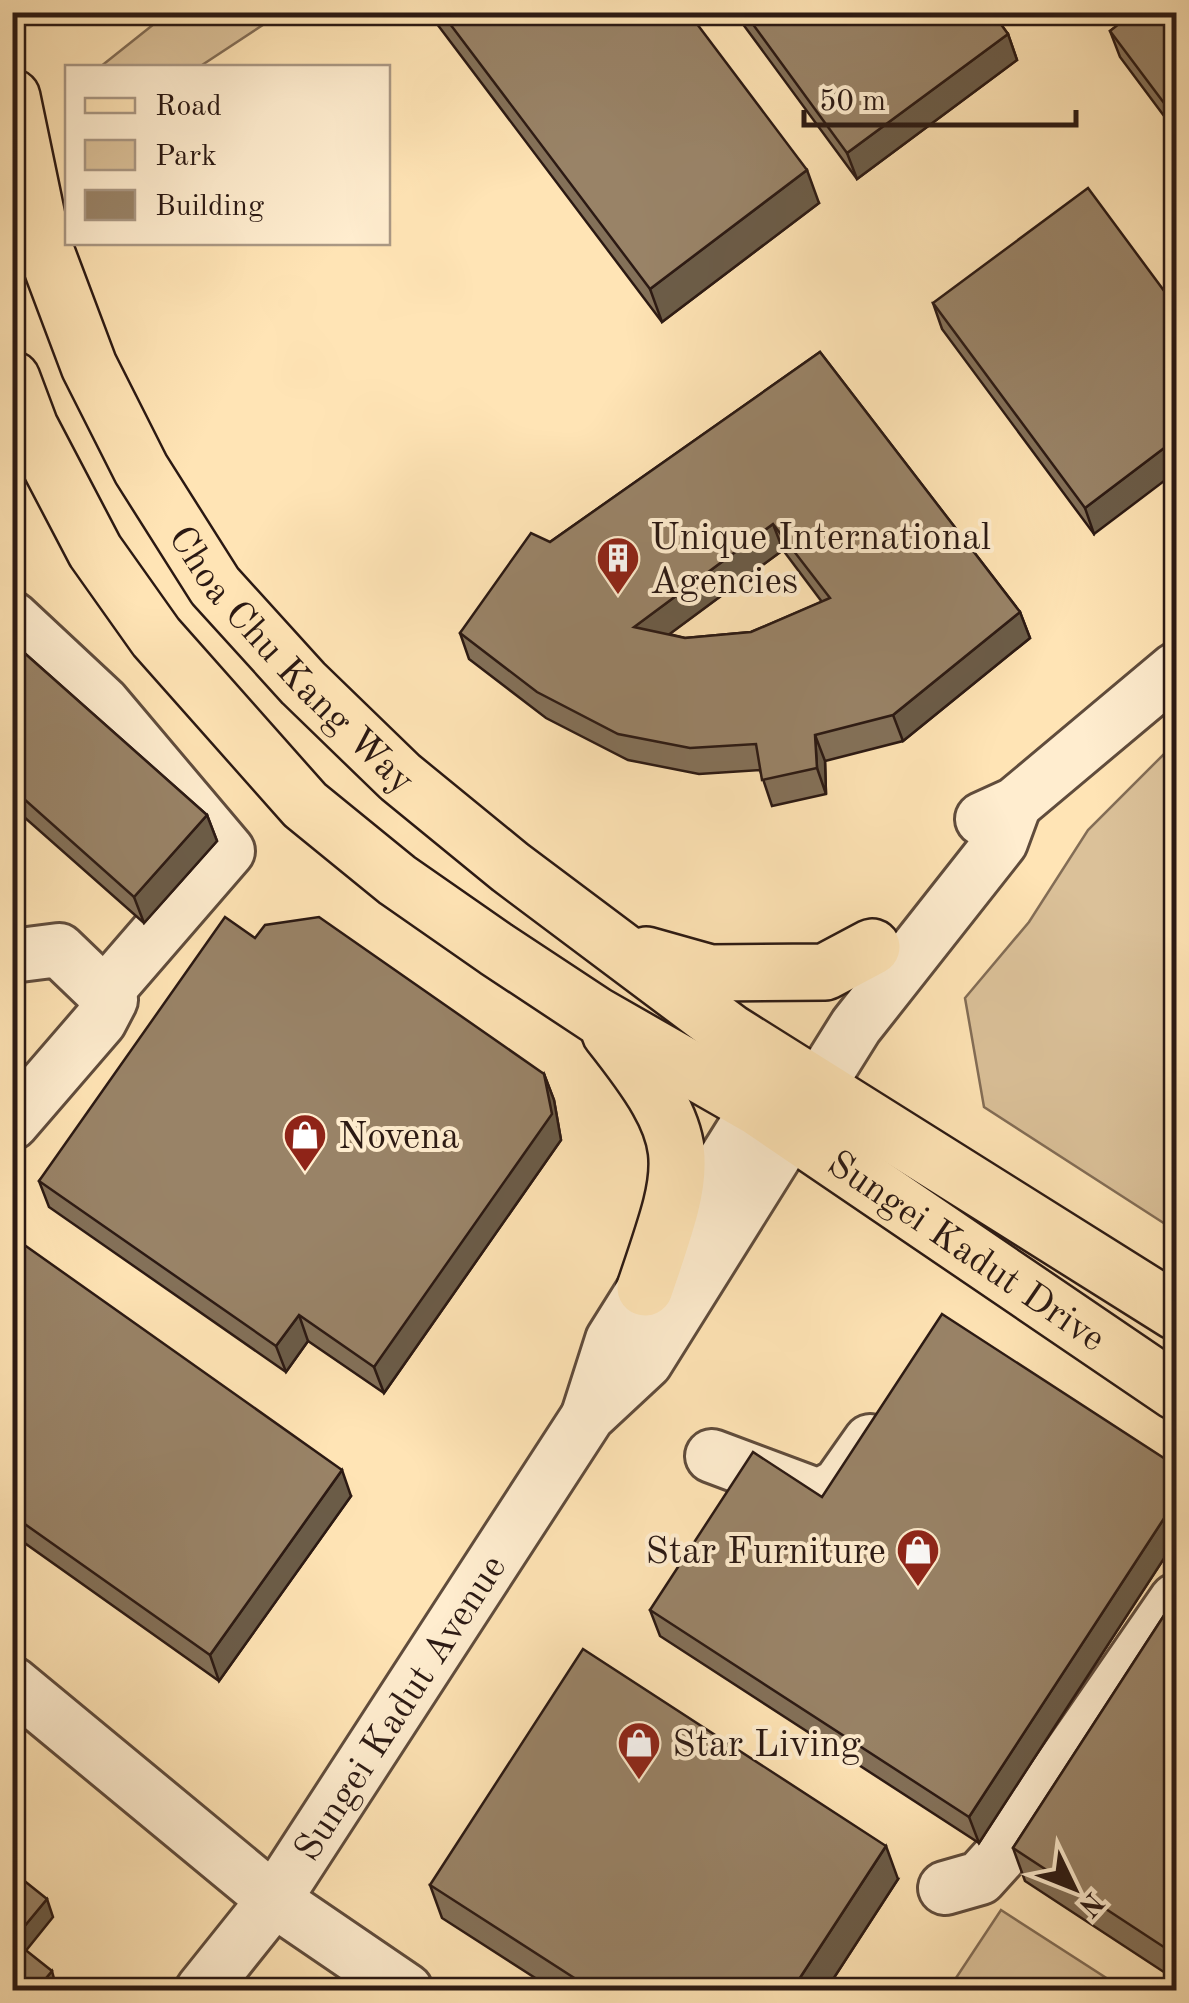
<svg xmlns="http://www.w3.org/2000/svg" width="1189" height="2003" font-family="'Old Standard TT',serif">
<rect width="100%" height="100%" fill="#ffe4b5"/>
<filter id="stains"><feTurbulence type="fractalNoise" baseFrequency=".002" numOctaves="4"/><feColorMatrix values="0 0 0 0 .2 0 0 0 0 .09 0 0 0 0 .02 0 0 0 .5 -.17"/></filter>
<radialGradient id="worn" r=".72"><stop offset=".6" stop-color="#630" stop-opacity="0"/><stop offset="1" stop-color="#630" stop-opacity=".3"/></radialGradient>
<!-- green -->
<g fill="#dbc199" stroke="#836d56" stroke-width="2.5">
<path d="M169 12H281V13L199 67H100Z"/>
<path d="M1163 755 1176 768V1231L984 1107 965 998 1029 922 1088 830Z"/>
<path d="M1001 1910 1125 1990H948Z"/>
</g>
<!-- pier -->
<path fill="#ffe4b5" d="M13 13H58L62 39 12 75Z"/>
<g fill="none" stroke-linecap="round" stroke-linejoin="round">
<!-- minor casing -->
<g stroke="#604c3c" stroke-width="58">
<g id="minor">
<path d="M12 618 103 703 228 851 106 992"/>
<path d="M982 819 1015 804 1176 669"/>
<path d="M12 956 59 950 111 1000 100 1021 12 1123"/>
<path d="M588 1415 612 1340 781 1070"/>
<path d="M712 1456 819 1496 839 1485 870 1441"/>
<path d="M12 1683 274 1900 406 1990"/>
<path d="M945 1888 980 1878 999 1857 1176 1600"/>
<path id="s1" d="M202 1990 274 1900 588 1416 646 1362 856 1026 1001 842 1015 804"/>
</g>
</g>
<!-- major casing -->
<g stroke="#2b1913" stroke-width="60">
<g id="major">
<path id="s2" d="M12 97 42 241 89 366 141 469 215 586 303 683 400 777 510 867 730 1032 1176 1312"/>
<path id="s3" d="M12 379 30 427 95 551 156 637 305 805 397 880 496 949 596 1015 757 1107 1176 1392"/>
<path d="M646 955 710 973 825 972 872 947"/>
<path d="M610 1033C697 1143 689 1159 645 1288"/>
</g>
</g>
<!-- minor -->
<use href="#minor" stroke="#ffedcf" stroke-width="52"/>
<!-- major -->
<use href="#major" stroke="#ffe4b5" stroke-width="55"/>
</g>
<!-- wall -->
<g fill="#847159" stroke="#2b1913" stroke-width="2.5" fill-rule="evenodd">
<path d="M428 12H688L819 203 662 322Z"/>
<path d="M734 12H992L1008 34 1017 60 857 179Z"/>
<path d="M1124 12H1176V132L1120 57 1110 31 1128 18Z"/>
<path d="M933 303 1176 307 1094 534 942 329Z"/>
<path d="M820 352 1020 612 1030 638 903 741 825 761 826 794 772 806 760 770 699 774 628 760 546 718 469 659 460 633 550 542ZM783 550 822 602 751 632 685 638 669 634Z"/>
<path d="M12 642 207 815 217 841 144 923 23 816 12 828Z"/>
<path d="M255 938 544 1074 554 1100 561 1140 384 1393 308 1341 286 1372 49 1207 39 1181Z"/>
<path d="M12 1246 351 1496 219 1681 12 1534Z"/>
<path d="M1176 1466V1540L979 1843 660 1636 650 1610 822 1497Z"/>
<path d="M1176 1597V1980L1025 1881 1013 1848Z"/>
<path d="M898 1879 826 1990H554L442 1918 430 1885Z"/>
</g>
<!-- shaded-wall -->
<g fill="#6b5c48" stroke="#2b1913" stroke-width="2.5">
<path d="M1008 34 1017 60 857 179 847 153Z"/>
<path d="M807 170 819 203 662 322 650 289Z"/>
<path d="M1176 439V472L1094 534 1085 508Z"/>
<path d="M773 524 783 550 644 653 634 627Z"/>
<path d="M1020 612 1030 638 903 741 893 715Z"/>
<path d="M815 735 825 761 826 794 817 768Z"/>
<path d="M14 790 23 816 12 828V791Z"/>
<path d="M207 815 217 841 144 923 134 897Z"/>
<path d="M544 1074 554 1100 561 1140 384 1393 374 1367Z"/>
<path d="M299 1315 308 1341 286 1372 276 1346Z"/>
<path d="M342 1470 351 1496 219 1681 210 1655Z"/>
<path d="M1176 1500V1540L979 1843 969 1817Z"/>
<path d="M886 1846 898 1879 826 1990H792Z"/>
<path d="M47 1899 53 1917 20 1958 13 1940Z"/>
<path d="M52 1971 57 1990H36Z"/>
</g>
<!-- building -->
<g fill="#998367" stroke="#2b1913" stroke-width="2.5" fill-rule="evenodd">
<path d="M441 12H688L807 170 650 289Z"/>
<path d="M744 12H992L1008 34 847 153Z"/>
<path d="M1134 12H1176V119L1110 31Z"/>
<path d="M1088 188 1176 307V439L1085 508 933 303Z"/>
<path d="M820 352 1020 612 893 715 815 735 817 768 762 780 756 744 690 748 618 734 537 692 460 633 531 533 550 542ZM773 524 830 598 751 632 685 638 634 627Z"/>
<path d="M12 642 207 815 134 897 14 790 12 791Z"/>
<path d="M225 917 255 938 265 925 319 917 544 1074 552 1114 374 1367 299 1315 276 1346 39 1181Z"/>
<path d="M23 1244 342 1470 210 1655 12 1515V1246Z"/>
<path d="M942 1314 1176 1466V1500L969 1817 650 1610 753 1452 822 1497Z"/>
<path d="M1176 1597V1955L1013 1848Z"/>
<path d="M583 1649 886 1846 792 1990H593L430 1885Z"/>
<path d="M12 1871 47 1899 13 1940 52 1971 36 1990H12Z"/>
</g>
<!-- icons -->
<defs>
<g id="building-pin" transform="scale(2.25)"><path d="M0 17L-7.5 6A9.5 9.5 0 1 1 7.5 6Z" fill="#8f2418" stroke="#ffedcf"/><path d="M-4-6H4V6H1V3H-1V6H-4ZM-2.5-4.3h1.7v1.8h-1.7ZM.8-4.3h1.7v1.8H.8ZM-2.5-1h1.7V.8h-1.7ZM.8-1h1.7V.8H.8Z" fill="#fff"/></g>
<g id="shop-pin" transform="scale(2.25)"><path d="M0 17L-7.5 6A9.5 9.5 0 1 1 7.5 6Z" fill="#8f2418" stroke="#ffedcf"/><path d="M-5-2.5h2.3a2.7 3.5 0 0 1 5.4 0H5L5.5 6h-11ZM-1.5-2.5h3a1.5 2.3 0 0 0-3 0Z" fill="#fff"/></g>
</defs>
<g fill-rule="evenodd">
<use href="#building-pin" x="618" y="558"/>
<use href="#shop-pin" x="305" y="1135"/>
<use href="#shop-pin" x="918" y="1550"/>
<use href="#shop-pin" x="639" y="1743"/>
</g>
<g text-anchor="middle" stroke-width="8" stroke-linejoin="round" paint-order="stroke">
<!-- poi labels -->
<g font-size="38" fill="#2b1913" stroke="#ffedcf" text-anchor="start">
<text x="650" y="549">Unique International<tspan x="650" dy="44">Agencies</tspan></text>
<text x="338" y="1148">Novena</text>
<text x="886" y="1563" text-anchor="end">Star Furniture</text>
<text x="672" y="1756">Star Living</text>
</g>
<!-- street labels -->
<g font-size="38" fill="#2b1913" stroke="#ffedcf">
<text dy="13" stroke="none"><textPath href="#s2" startOffset="640">Choa Chu Kang Way</textPath></text>
<text dy="13" stroke="none"><textPath href="#s3" startOffset="1320">Sungei Kadut Drive</textPath></text>
<text dy="13" stroke="none"><textPath href="#s1" startOffset="345">Sungei Kadut Avenue</textPath></text>
</g>
</g>
<!-- margin -->
<rect width="1189" height="2003" fill="none" stroke="#ffe4b5" stroke-width="50"/>
<rect x="15" y="15" width="1159" height="1973" fill="none" stroke="#2b1913" stroke-width="5"/>
<rect x="25" y="25" width="1139" height="1953" fill="none" stroke="#2b1913" stroke-width="2.5"/>
<!-- legend -->
<rect x="65" y="65" width="325" height="180" fill="#ffedcf" stroke="#aa9884" stroke-width="2.5"/>
<rect x="85" y="98" width="50" height="15" fill="#ffe4b5" stroke="#aa9884" stroke-width="2.5"/>
<text x="155" y="115" font-size="30" fill="#2b1913">Road</text>
<rect x="85" y="140" width="50" height="30" fill="#dbc199" stroke="#aa9884" stroke-width="2.5"/>
<text x="155" y="165" font-size="30" fill="#2b1913">Park</text>
<rect x="85" y="190" width="50" height="30" fill="#998367" stroke="#aa9884" stroke-width="2.5"/>
<text x="155" y="215" font-size="30" fill="#2b1913">Building</text>
<!-- north arrow -->
<g transform="translate(1074 1888) rotate(133)" stroke="#ffedcf" stroke-width="8" paint-order="stroke">
<path d="M0-8L18 38L0 25L-18 38Z" fill="#2b1913"/>
<text y="-15" font-size="28" font-weight="bold" text-anchor="middle" fill="#2b1913">N</text>
</g>
<!-- scale -->
<path d="M804 110v15h272v-15" fill="none" stroke="#2b1913" stroke-width="5"/>
<text x="819" y="110" font-size="30" fill="#2b1913" stroke="#ffedcf" stroke-width="8" paint-order="stroke">50 m</text>
<rect width="100%" height="100%" filter="url(#stains)"/>
<rect width="100%" height="100%" fill="url(#worn)"/>
</svg>
